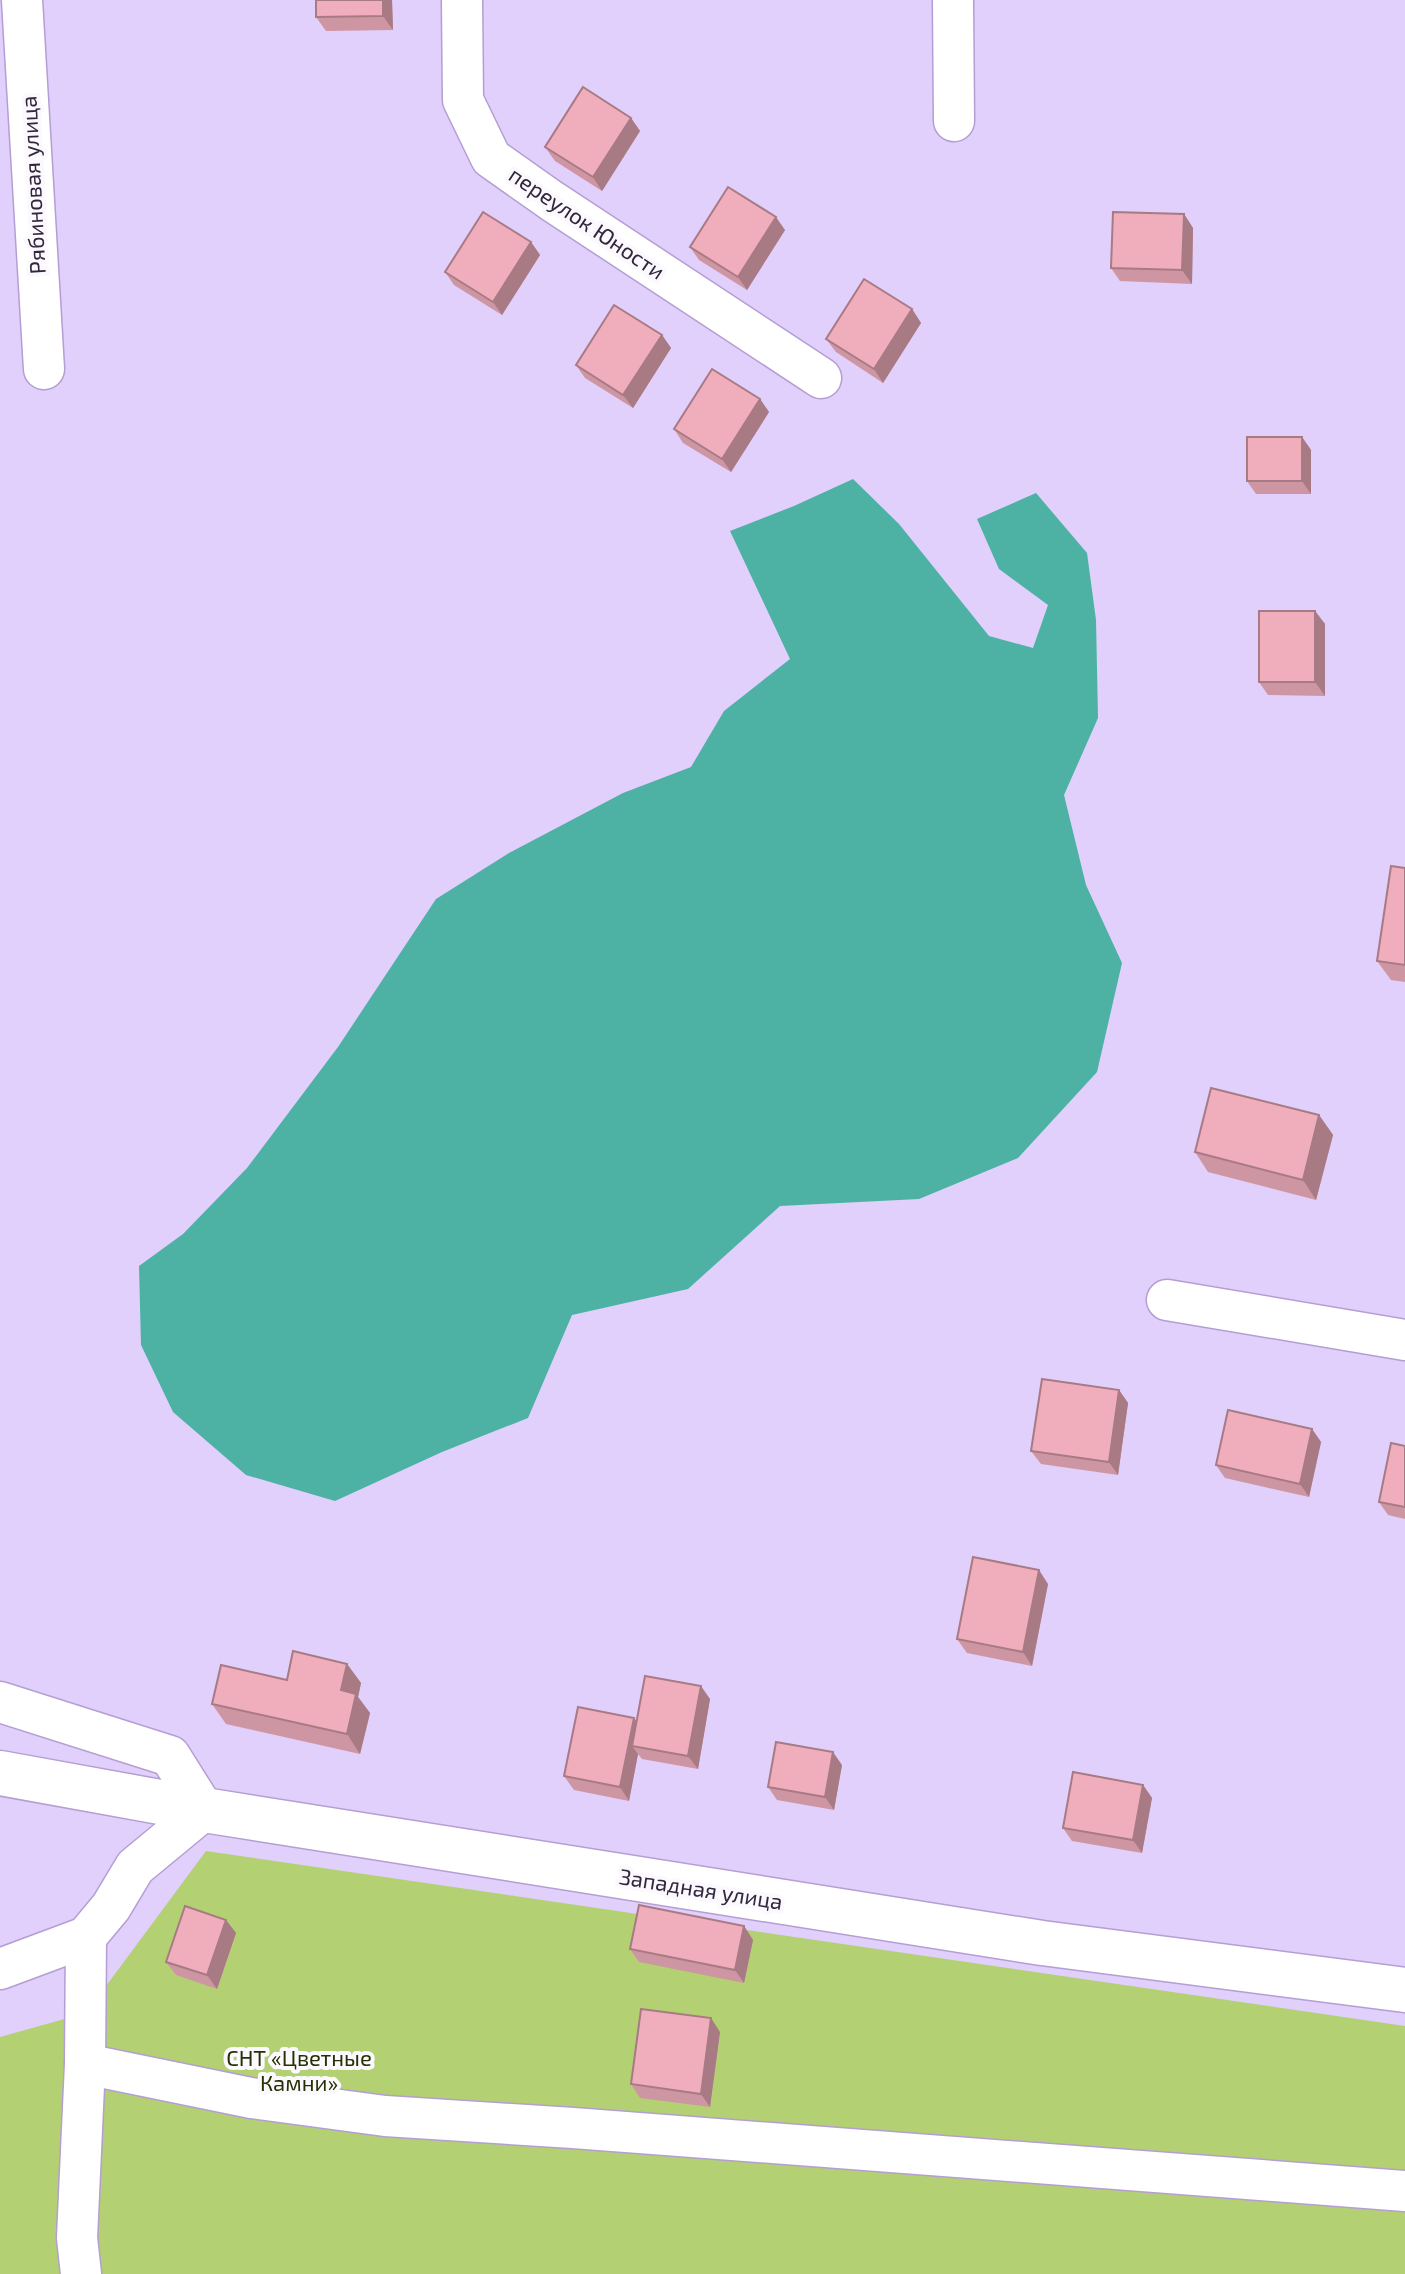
<svg xmlns="http://www.w3.org/2000/svg" width="1405" height="2274" font-family="'Exo 2',sans-serif">
<rect width="100%" height="100%" fill="#e1cffc"/>
<!-- green -->
<path fill="#b3d173" d="M206 1851 1405 2026V2274H0V2037L86 2013Z"/>
<!-- water -->
<path fill="#4db1a4" d="M853 479 899 524 989 636 1033 648 1048 605 999 569 977 519 1036 493 1087 553 1096 620 1098 718 1064 795 1086 885 1122 963 1097 1072 1018 1158 919 1199 780 1206 688 1289 572 1315 528 1418 442 1452 335 1501 246 1475 173 1412 141 1345 139 1266 183 1234 247 1168 338 1047 436 899 509 853 623 793 691 767 724 711 790 659 730 531 794 506Z"/>
<g fill="none" stroke-linecap="round" stroke-linejoin="round">
<!-- minor casing -->
<g stroke="#b49ed3" stroke-width="43">
<g id="minor">
<path d="M22 0 44 369"/>
<path d="M462 0 463 100 491 158 552 201 821 378"/>
<path d="M953 0 954 121"/>
<path d="M1167 1300 1405 1340"/>
<path d="M0 1702 170 1756 204 1810 135 1867 111 1907 86 1937 0 1969"/>
<path d="M85 2064 251 2098 385 2116 573 2128 1405 2191"/>
<path d="M81 2274 77 2238 85 2064 86 1937"/>
</g>
</g>
<!-- secondary casing -->
<g stroke="#b49ed3" stroke-width="47">
<path id="secondary" d="M0 1773 204 1810 1042 1943 1405 1990"/>
</g>
<!-- minor -->
<use href="#minor" stroke="#fff" stroke-width="40"/>
<!-- secondary -->
<use href="#secondary" stroke="#fff" stroke-width="44"/>
</g>
<!-- wall -->
<g fill="#ce96a3">
<path d="M316 0H392L393 30 326 31 316 17Z"/>
<path d="M631 118 640 131 602 191 555 161 545 147Z"/>
<path d="M1184 214 1193 228 1192 284 1120 281 1111 268Z"/>
<path d="M785 230 747 290 699 260 690 247Z"/>
<path d="M531 242 540 255 502 315 454 285 445 272Z"/>
<path d="M912 309 921 323 883 383 836 352 826 339Z"/>
<path d="M662 335 671 348 633 408 585 378 576 365Z"/>
<path d="M760 399 769 412 731 472 683 443 674 429Z"/>
<path d="M1302 437 1311 450V494H1256L1247 481Z"/>
<path d="M1315 611 1325 624V696L1268 695 1259 682Z"/>
<path d="M1405 868V982L1391 980 1377 961Z"/>
<path d="M1319 1115 1333 1135 1316 1200 1208 1172 1195 1152Z"/>
<path d="M1119 1390 1128 1403 1118 1475 1041 1464 1031 1451Z"/>
<path d="M1312 1429 1321 1442 1309 1497 1225 1478 1216 1465Z"/>
<path d="M1405 1446V1519L1388 1515 1379 1502Z"/>
<path d="M1048 1584 1032 1666 967 1653 957 1639Z"/>
<path d="M347 1664 361 1683 358 1697 370 1713 360 1754 226 1724 212 1704 287 1680Z"/>
<path d="M710 1699 698 1769 642 1759 638 1754 629 1801 574 1790 564 1776 634 1718 637 1722Z"/>
<path d="M842 1765 834 1810 777 1800 768 1787Z"/>
<path d="M1143 1785 1152 1798 1142 1853 1072 1841 1063 1828Z"/>
<path d="M226 1920 236 1933 217 1989 176 1975 166 1962Z"/>
<path d="M744 1926 753 1940 744 1983 639 1962 630 1949Z"/>
<path d="M720 2032 710 2107 640 2098 631 2084Z"/>
</g>
<!-- shaded-wall -->
<g fill="#a87a84">
<path d="M383 0H392L393 30 383 16Z"/>
<path d="M631 118 640 131 602 191 593 177Z"/>
<path d="M1184 214 1193 228 1192 284 1182 270Z"/>
<path d="M776 217 785 230 747 290 738 277Z"/>
<path d="M531 242 540 255 502 315 493 302Z"/>
<path d="M912 309 921 323 883 383 874 369Z"/>
<path d="M662 335 671 348 633 408 623 395Z"/>
<path d="M760 399 769 412 731 472 722 459Z"/>
<path d="M1302 437 1311 450V494L1302 481Z"/>
<path d="M1315 611 1325 624V696L1315 682Z"/>
<path d="M1319 1115 1333 1135 1316 1200 1303 1180Z"/>
<path d="M1119 1390 1128 1403 1118 1475 1109 1462Z"/>
<path d="M1312 1429 1321 1442 1309 1497 1300 1484Z"/>
<path d="M1039 1570 1048 1584 1032 1666 1023 1652Z"/>
<path d="M347 1664 361 1683 358 1697 370 1713 360 1754 347 1734 341 1690Z"/>
<path d="M701 1686 710 1699 698 1769 688 1756Z"/>
<path d="M634 1718 643 1731 632 1746 638 1754 629 1801 620 1787Z"/>
<path d="M833 1752 842 1765 834 1810 825 1797Z"/>
<path d="M1143 1785 1152 1798 1142 1853 1133 1840Z"/>
<path d="M226 1920 236 1933 217 1989 207 1975Z"/>
<path d="M744 1926 753 1940 744 1983 735 1970Z"/>
<path d="M711 2018 720 2032 710 2107 701 2094Z"/>
</g>
<!-- building -->
<g fill="#f0aebd" stroke="#a87a84" stroke-width="2">
<path d="M316 0H383V16L316 17Z"/>
<path d="M583 87 631 118 593 177 545 147Z"/>
<path d="M728 187 776 217 738 277 690 247Z"/>
<path d="M483 212 531 242 493 302 445 272Z"/>
<path d="M1113 212 1184 214 1182 270 1111 268Z"/>
<path d="M864 279 912 309 874 369 826 339Z"/>
<path d="M614 305 662 335 623 395 576 365Z"/>
<path d="M712 369 760 399 722 459 674 429Z"/>
<rect x="1247" y="437" width="55" height="44"/>
<rect x="1259" y="611" width="56" height="71"/>
<path d="M1391 866 1405 868V965L1377 961Z"/>
<path d="M1211 1088 1319 1115 1303 1180 1195 1152Z"/>
<path d="M1042 1379 1119 1390 1109 1462 1031 1451Z"/>
<path d="M1228 1410 1312 1429 1300 1484 1216 1465Z"/>
<path d="M1391 1443 1405 1446V1507L1379 1502Z"/>
<path d="M973 1557 1039 1570 1023 1652 957 1639Z"/>
<path d="M293 1651 347 1664 341 1690 356 1694 347 1734 212 1704 221 1665 287 1680Z"/>
<path d="M645 1676 701 1686 688 1756 632 1746Z"/>
<path d="M578 1707 634 1718 620 1787 564 1776Z"/>
<path d="M776 1742 833 1752 825 1797 768 1787Z"/>
<path d="M1073 1772 1143 1785 1133 1840 1063 1828Z"/>
<path d="M639 1905 744 1926 735 1970 630 1949Z"/>
<path d="M185 1906 226 1920 207 1975 166 1962Z"/>
<path d="M641 2009 711 2018 701 2094 631 2084Z"/>
</g>
<g text-anchor="middle" stroke-width="8" stroke-linejoin="round" paint-order="stroke">
<!-- street labels -->
<g font-size="22" fill="#30273c" stroke="#fbf8fe">
<text transform="translate(33 185) rotate(-93)" y="8">Рябиновая улица</text>
<text transform="translate(587 223) rotate(34)" y="8">переулок Юности</text>
<text transform="translate(701 1889) rotate(9)" y="8">Западная улица</text>
</g>
<!-- park labels -->
<g font-size="22" fill="#243100" stroke="#fbf8fe">
<text x="299" y="2066">СНТ «Цветные<tspan x="299" dy="25">Камни»</tspan></text>
</g>
</g>
</svg>
